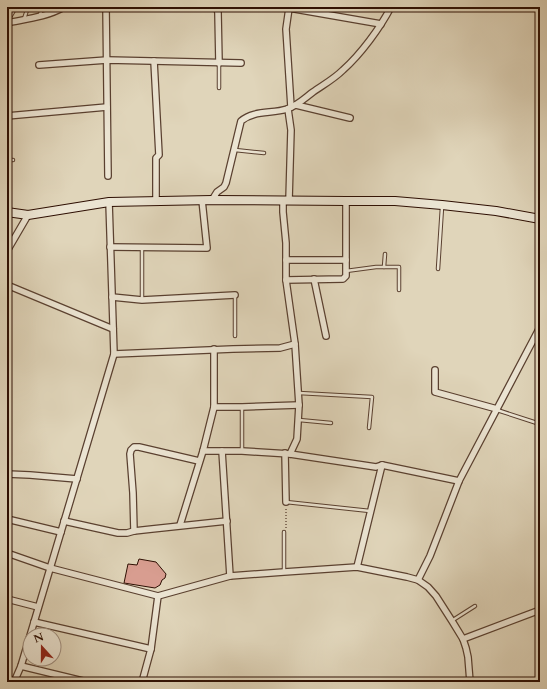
<svg xmlns="http://www.w3.org/2000/svg" width="547" height="689" font-family="Cardo,serif">
<rect width="100%" height="100%" fill="#e0d5ba"/>
<filter id="stains"><feTurbulence type="fractalNoise" baseFrequency=".005" numOctaves="4"/><feColorMatrix values="0 0 0 0 .2 0 0 0 0 .09 0 0 0 0 .02 0 0 0 .5 -.17"/></filter>
<radialGradient id="worn" r=".72"><stop offset=".6" stop-color="#630" stop-opacity="0"/><stop offset="1" stop-color="#630" stop-opacity=".3"/></radialGradient>
<!-- building -->
<path fill="#d89d90" stroke="#2d0e02" d="M139 559 156 562 166 574 165 578 162 580 160 585 155 588 124 583 128 564 137 565Z"/>
<g fill="none" stroke-linecap="round" stroke-linejoin="round">
<!-- lane casing -->
<g stroke="#5a4030" stroke-width="4.5">
<g id="lane">
<path d="M39 17 43 7"/>
<path d="M24 19 28 7"/>
<path d="M7 22 16 7"/>
<path d="M219 63V88"/>
<path d="M235 150 264 153"/>
<path d="M7 160H13"/>
<path d="M384 267 385 254"/>
<path d="M438 269 442 207"/>
<path d="M346 271 376 267H399V290"/>
<path d="M235 296V336"/>
<path d="M142 300V247"/>
<path d="M299 393 372 397 369 428"/>
<path d="M242 408V451"/>
<path d="M497 410 540 424"/>
<path d="M299 420 331 423"/>
<path d="M286 502 370 511"/>
<path d="M284 532V571"/>
<path d="M453 620 475 606"/>
</g>
</g>
<!-- street casing -->
<g stroke="#5a4030" stroke-width="8">
<g id="street">
<path d="M106 7 108 176"/>
<path d="M217 7 218 13 219 63"/>
<path d="M7 23C26 19 47 17 64 7"/>
<path d="M154 61 159 155 156 158V201"/>
<path d="M39 65 107 60 241 63"/>
<path d="M296 105 350 118"/>
<path d="M291 107 286 29 289 8 381 24"/>
<path d="M288 109 291 130 289 200"/>
<path d="M7 116 107 107"/>
<path d="M212 200 217 192 224 187 226 183 241 121C254 110 272 114 287 109 297 106 305 98 313 92 323 85 334 79 343 70 361 54 380 28 391 7"/>
<path d="M283 200V212L286 243V280L295 344 299 405 297 439 290 454"/>
<path d="M110 247 207 248 202 200"/>
<path d="M7 251 28 215"/>
<path d="M286 260H346"/>
<path d="M314 279 326 336"/>
<path d="M286 280 343 279 346 276V201"/>
<path d="M7 285 113 329"/>
<path d="M112 297 142 300 235 295"/>
<path d="M114 354 233 349 280 348 295 344"/>
<path d="M435 370V392L497 409"/>
<path d="M214 407H242L299 405"/>
<path d="M203 451H242L290 454 376 467 382 465 459 481"/>
<path d="M222 451 230 576"/>
<path d="M285 453 286 502"/>
<path d="M7 474 30 475 77 479"/>
<path d="M7 519 61 532"/>
<path d="M64 521 118 533H127L134 531 152 529 227 521"/>
<path d="M180 525 203 451 214 407V349"/>
<path d="M134 531 133 493 130 454 131 450 134 447H139L199 461"/>
<path d="M7 553 50 568 158 596 230 576 284 572 357 567 407 577 418 580 428 587 436 596 452 621 463 639 466 648 468 657 470 682"/>
<path d="M357 567 382 465"/>
<path d="M418 580 430 556 459 481 540 327"/>
<path d="M7 599 38 607"/>
<path d="M34 622 151 649"/>
<path d="M463 639 540 610"/>
<path d="M21 666 87 682"/>
<path d="M14 682 21 666 114 354 109 202"/>
<path d="M142 682 151 649 158 596"/>
</g>
</g>
<!-- secondary casing -->
<g stroke="#2d0e02" stroke-width="10">
<path id="secondary" d="M7 212 28 215 109 202 212 200 346 201H395L442 205 496 211 540 219"/>
</g>
<!-- path -->
<path stroke="#2d0e02" stroke-width="1" stroke-dasharray="1 2" stroke-linecap="butt" d="M286 528V509"/>
<!-- lane -->
<use href="#lane" stroke="#ebe4d2" stroke-width="2.5"/>
<!-- street -->
<use href="#street" stroke="#ebe4d2" stroke-width="5.5"/>
<!-- secondary -->
<use href="#secondary" stroke="#ebe4d2" stroke-width="8"/>
</g>
<!-- margin -->
<rect width="547" height="689" fill="none" stroke="#e0d5ba" stroke-width="24"/>
<rect x="8" y="8" width="531" height="673" fill="none" stroke="#2d0e02" stroke-width="2"/>
<rect x="12" y="12" width="523" height="665" fill="none" stroke="#2d0e02"/>
<!-- north arrow -->
<g transform="translate(42 647) rotate(339)"><circle r="19" fill="#ebe4d2" stroke="#9f8e7f"/>
<path d="M0-3L7 15L0 10L-7 15Z" fill="#8f2418"/>
<text y="-6" font-size="11" font-weight="bold" text-anchor="middle" fill="#2d0e02">N</text>
</g>
<rect width="100%" height="100%" filter="url(#stains)"/>
<rect width="100%" height="100%" fill="url(#worn)"/>
</svg>
